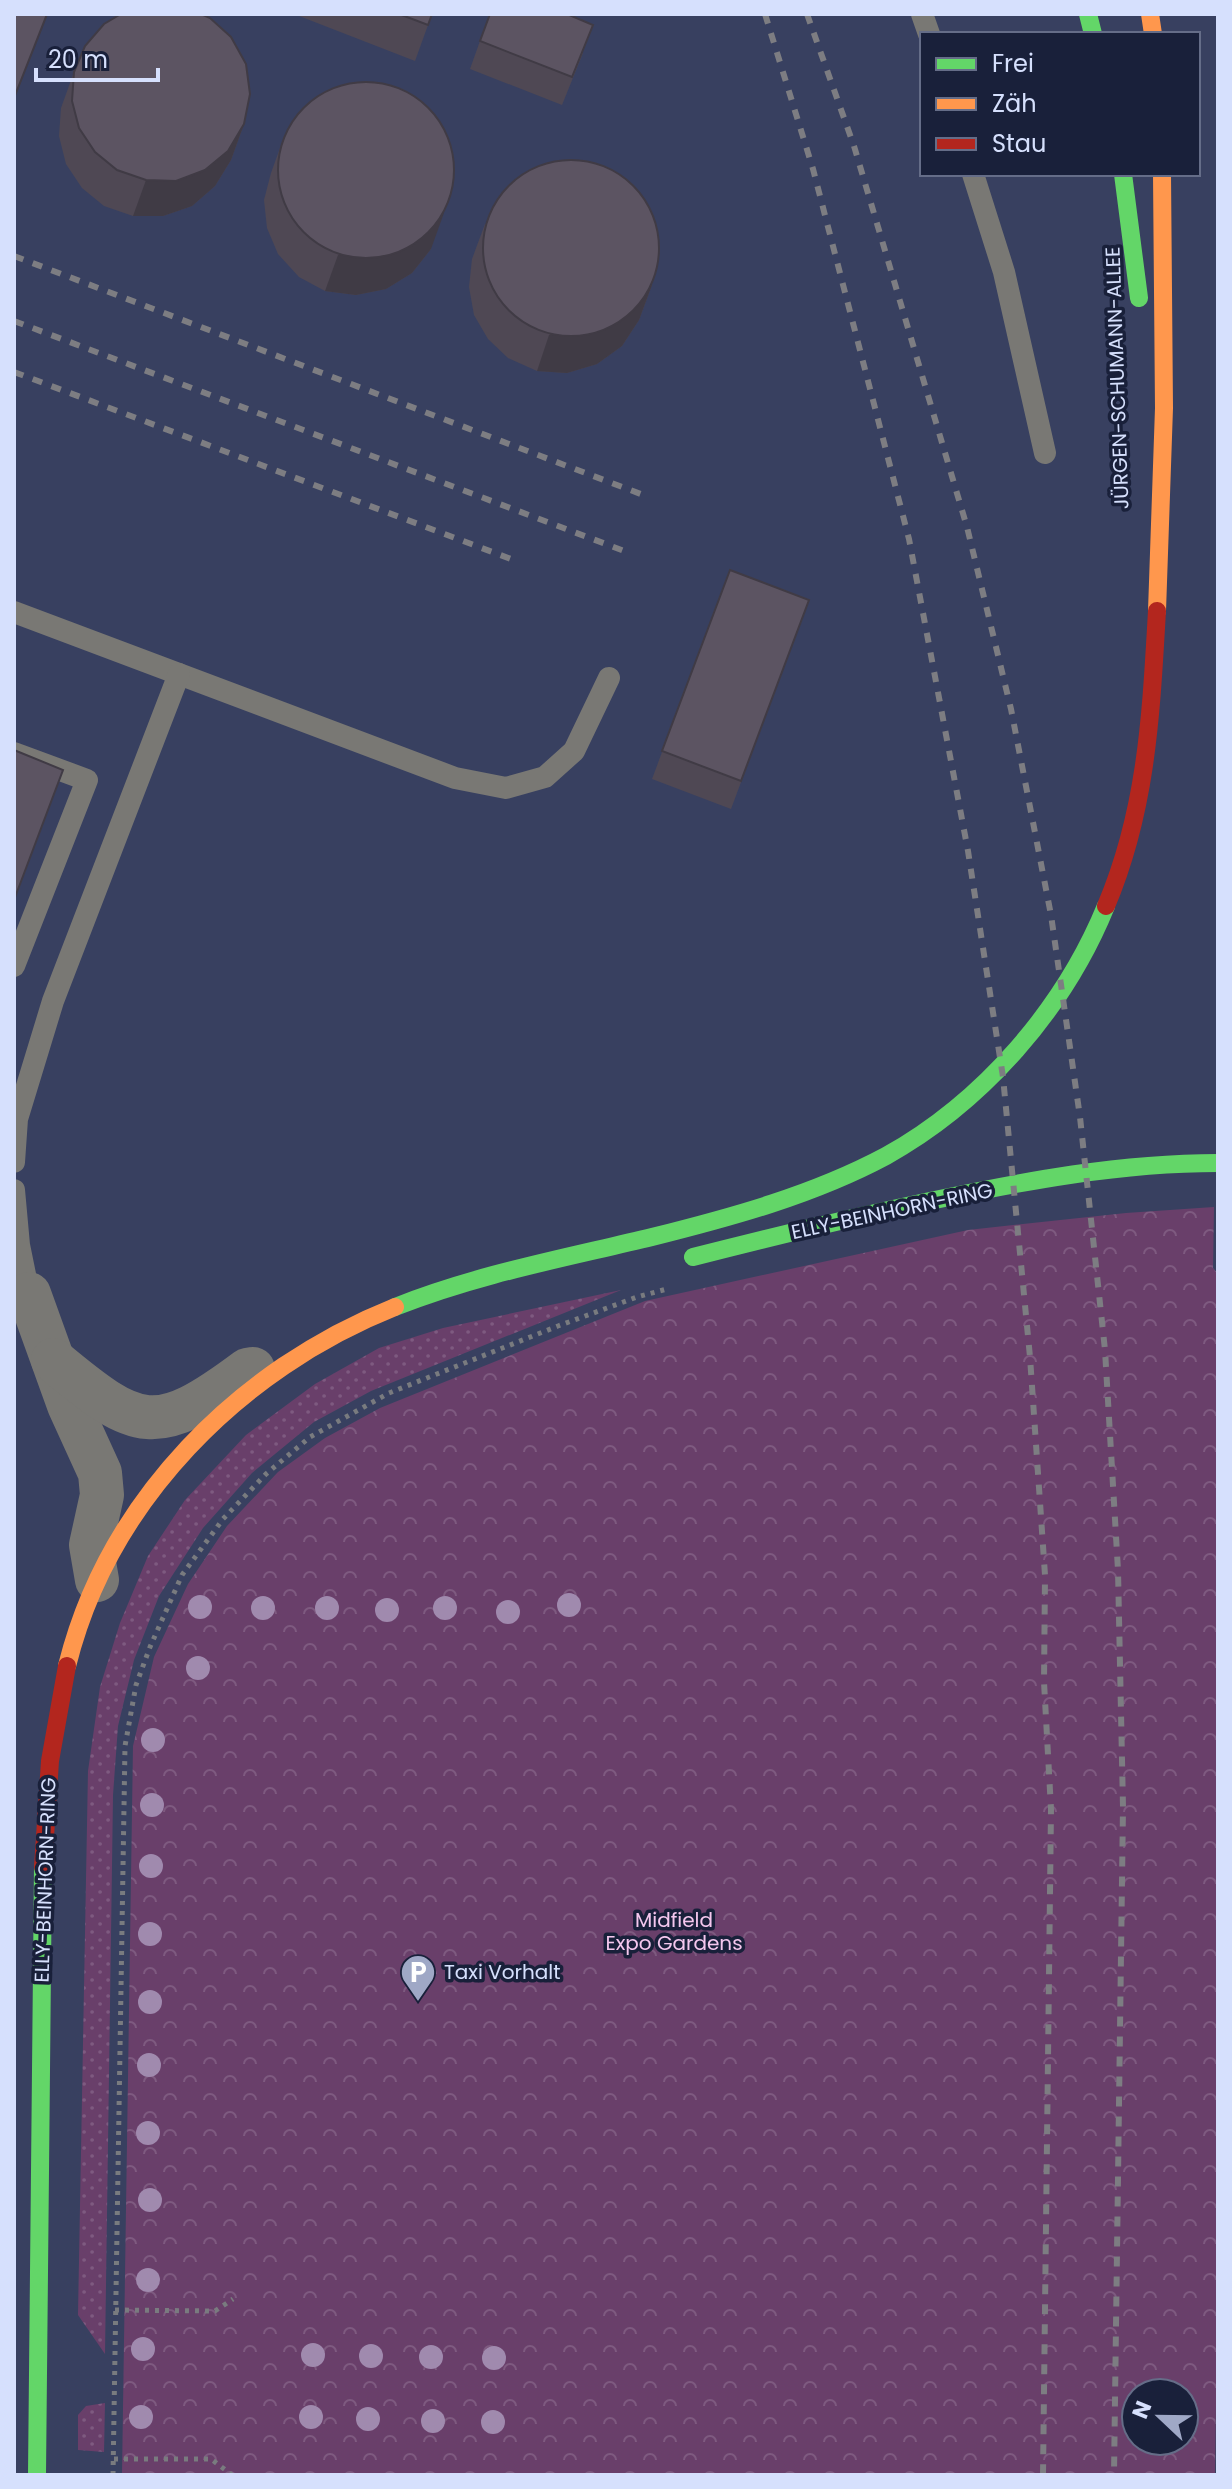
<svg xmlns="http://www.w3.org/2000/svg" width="1232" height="2489" font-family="Poppins,sans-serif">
<defs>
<pattern id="grass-dots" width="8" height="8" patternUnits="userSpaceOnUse" patternTransform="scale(2)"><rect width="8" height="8" fill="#693f6a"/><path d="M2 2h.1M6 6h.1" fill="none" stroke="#7e5a80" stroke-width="1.8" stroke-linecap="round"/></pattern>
<pattern id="park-crowns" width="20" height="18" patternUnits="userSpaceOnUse" patternTransform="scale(2)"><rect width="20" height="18" fill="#693f6a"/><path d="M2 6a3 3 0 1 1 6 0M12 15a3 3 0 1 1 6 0" fill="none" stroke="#7e5a80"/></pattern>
</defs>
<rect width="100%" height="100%" fill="#384060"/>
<!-- grass -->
<g fill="url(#grass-dots)">
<path d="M621 1290 371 1391 314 1422 252 1473 203 1528 159 1596 134 1660 118 1726 113 1795 105 2354 78 2315 88 1771 100 1687 120 1623 148 1556 185 1500 246 1435 315 1384 379 1348 443 1328Z"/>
<path d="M105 2403 104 2452 78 2450V2415L86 2406Z"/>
</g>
<!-- park -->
<path fill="url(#park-crowns)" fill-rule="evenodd" d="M1214 1207 1213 1268 1218 1274V2266L1215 2475H122L133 1746 154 1657 188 1584 227 1526 278 1472 325 1438 380 1408 645 1301 968 1230 1126 1213ZM1136 2393H1184V2441H1136Z"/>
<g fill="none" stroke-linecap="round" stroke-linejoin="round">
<!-- path -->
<g stroke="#797b7f" stroke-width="5" stroke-dasharray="4 6" stroke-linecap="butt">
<path d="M115 2310 215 2311 233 2299"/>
<path d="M114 2459H211L232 2475"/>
<path d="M113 2475 125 1746 136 1685 150 1647 182 1575 223 1519 266 1474 310 1437 389 1393 558 1326 637 1297 667 1289"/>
</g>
<!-- lane -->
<g stroke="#797874" stroke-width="22">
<path d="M922 14 929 34"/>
<path d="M973 174 1004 272 1045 453"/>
<path d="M14 612 455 778 506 788 545 777 574 751 609 678"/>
<path d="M14 753 87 780 14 966"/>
<path d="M14 1162 17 1119 53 1001 179 674"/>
<path d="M14 1190 19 1245 29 1294"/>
</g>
<!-- street -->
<g stroke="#797874" stroke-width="44">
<path d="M14 1299 29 1294 69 1405 100 1473 102 1495 91 1545 97 1580"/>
<path d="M53 1360C138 1431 156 1438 247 1370L253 1369"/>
</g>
<!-- fast -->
<g stroke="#63d668" stroke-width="18">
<path d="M1088 14 1093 34"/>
<path d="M1123 174 1139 298"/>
<path d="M693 1257C771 1237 850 1218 930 1201 1025 1181 1120 1163 1218 1163"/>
<path d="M395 1307C478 1274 565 1258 652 1237 732 1217 813 1195 886 1156 983 1102 1064 1009 1106 906"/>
<path d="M37 2475 43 1867"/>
</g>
<!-- slow -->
<g stroke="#ff974d" stroke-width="18">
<path d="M1150 14 1153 34"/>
<path d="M1157 611 1164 408 1162 174"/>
<path d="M67 1666C108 1501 239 1369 395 1307"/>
</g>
<!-- jam -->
<g stroke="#b3261e" stroke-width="18">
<path d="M1106 906C1147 809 1151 714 1157 611"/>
<path d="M43 1867 50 1761 67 1666"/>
</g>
<!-- rail -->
<g stroke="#7d7d82" stroke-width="6" stroke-dasharray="10 10" stroke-linecap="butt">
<path d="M765 14 813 169 909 539 968 851 1003 1077 1030 1357 1045 1575 1044 1682 1051 1809 1043 2475"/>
<path d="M807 14 854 146 967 527 1011 709 1051 915 1080 1117 1105 1350 1118 1570 1123 1807 1114 2475"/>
<path d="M14 256 646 496"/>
<path d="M14 321 627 552"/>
<path d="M14 372 511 559"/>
</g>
</g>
<!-- trees -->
<g fill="#a08aae">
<circle cx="569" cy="1605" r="12"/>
<circle cx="200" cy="1607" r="12"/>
<circle cx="263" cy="1608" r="12"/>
<circle cx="327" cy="1608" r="12"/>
<circle cx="445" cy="1608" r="12"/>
<circle cx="387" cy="1610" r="12"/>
<circle cx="508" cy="1612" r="12"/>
<circle cx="198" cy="1668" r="12"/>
<circle cx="153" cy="1740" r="12"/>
<circle cx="152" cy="1805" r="12"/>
<circle cx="151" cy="1866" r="12"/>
<circle cx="150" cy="1934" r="12"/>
<circle cx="150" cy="2002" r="12"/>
<circle cx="149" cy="2065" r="12"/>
<circle cx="148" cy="2133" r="12"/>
<circle cx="150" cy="2200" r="12"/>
<circle cx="148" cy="2280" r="12"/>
<circle cx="143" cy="2349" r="12"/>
<circle cx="313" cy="2355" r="12"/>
<circle cx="371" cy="2356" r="12"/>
<circle cx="431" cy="2357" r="12"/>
<circle cx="494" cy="2358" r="12"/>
<circle cx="141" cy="2417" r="12"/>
<circle cx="311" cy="2417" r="12"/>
<circle cx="368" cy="2419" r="12"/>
<circle cx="433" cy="2421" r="12"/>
<circle cx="493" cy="2422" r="12"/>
</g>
<!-- wall -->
<g fill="#4f4854">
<path d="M294 14H432L415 61Z"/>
<path d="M480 41 583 53 562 105 470 69Z"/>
<path d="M74 72 244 124 231 160 215 186 192 206 163 216H133L104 206 82 188 66 164 59 136 61 108Z"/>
<path d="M284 137 431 249 412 273 386 289 356 295 325 291 299 277 278 254 267 228 264 200 271 173Z"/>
<path d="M485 224 652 285 639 320 622 346 597 364 567 373 537 371 508 358 488 339 474 315 469 287 472 259Z"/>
<path d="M730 570 809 600 731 809 652 779Z"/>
</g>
<!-- shaded-wall -->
<g fill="#403b45">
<path d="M47 14H48L14 100V98Z"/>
<path d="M244 124 231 160 215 186 192 206 163 216H133L146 180Z"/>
<path d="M444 213 431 249 412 273 386 289 356 295 325 291 338 255Z"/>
<path d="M652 285 639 320 622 346 597 364 567 373 537 371 549 335Z"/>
</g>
<!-- building -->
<g fill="#5c5462" stroke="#403b45" stroke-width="2">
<path d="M14 14H47L14 98Z"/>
<path d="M121 14H201L210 18 231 37 246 64 250 94 244 124 228 151 205 170 176 181 146 180 117 170 95 152 79 128 72 101 74 72 85 46 104 24Z"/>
<path d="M399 14H432L428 25Z"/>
<path d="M490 14H567L593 25 572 77 480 41Z"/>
<circle cx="366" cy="170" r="88"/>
<circle cx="571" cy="248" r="88"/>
<path d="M730 570 809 600 741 781 662 751Z"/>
<path d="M14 750 63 770 14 900Z"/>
</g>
<!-- icons -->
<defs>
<g id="parking-pin" transform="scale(1.8)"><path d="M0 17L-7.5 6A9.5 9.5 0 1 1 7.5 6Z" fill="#9fa8c6" stroke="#19203a"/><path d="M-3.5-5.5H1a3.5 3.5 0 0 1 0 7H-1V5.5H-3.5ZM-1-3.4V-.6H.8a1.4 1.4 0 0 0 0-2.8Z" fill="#fff"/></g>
</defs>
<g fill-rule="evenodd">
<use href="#parking-pin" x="418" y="1972"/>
</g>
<g text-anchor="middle" stroke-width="7" stroke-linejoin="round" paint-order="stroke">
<!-- street labels -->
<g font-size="20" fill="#d6e0fd" stroke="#19203a">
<text transform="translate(1117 378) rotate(-92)" y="7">JÜRGEN-SCHUMANN-ALLEE</text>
<text transform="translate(892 1211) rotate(-12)" y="7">ELLY-BEINHORN-RING</text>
<text transform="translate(45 1880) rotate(-88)" y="7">ELLY-BEINHORN-RING</text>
</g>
<!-- park labels -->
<g font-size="20" fill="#f5c7ee" stroke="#19203a">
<text x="674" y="1927">Midfield<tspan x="674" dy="23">Expo Gardens</tspan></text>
</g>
<!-- poi labels -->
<g font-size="20" fill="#d6e0fd" stroke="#19203a" text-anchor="start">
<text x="444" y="1979">Taxi Vorhalt</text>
</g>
</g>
<!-- border -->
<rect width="1232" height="2489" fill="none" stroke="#d6e0fd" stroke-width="32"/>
<!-- legend -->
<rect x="920" y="32" width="280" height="144" fill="#19203a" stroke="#656d88" stroke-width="2"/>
<rect x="936" y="58" width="40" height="12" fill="#63d668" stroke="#656d88" stroke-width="2"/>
<text x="992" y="72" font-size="24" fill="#d6e0fd">Frei</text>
<rect x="936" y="98" width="40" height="12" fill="#ff974d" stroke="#656d88" stroke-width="2"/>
<text x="992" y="112" font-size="24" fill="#d6e0fd">Zäh</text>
<rect x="936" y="138" width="40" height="12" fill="#b3261e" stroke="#656d88" stroke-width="2"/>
<text x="992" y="152" font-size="24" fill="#d6e0fd">Stau</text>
<!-- north arrow -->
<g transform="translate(1160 2417) rotate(292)"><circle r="38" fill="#19203a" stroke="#656d88" stroke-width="2"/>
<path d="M0-6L14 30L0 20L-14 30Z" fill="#9fa8c6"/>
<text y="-12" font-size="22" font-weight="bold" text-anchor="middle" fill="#d6e0fd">N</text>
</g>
<!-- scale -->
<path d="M36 68v12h122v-12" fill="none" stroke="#d6e0fd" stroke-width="4"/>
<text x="48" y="68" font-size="24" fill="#d6e0fd" stroke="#19203a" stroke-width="6" paint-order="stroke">20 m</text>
</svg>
